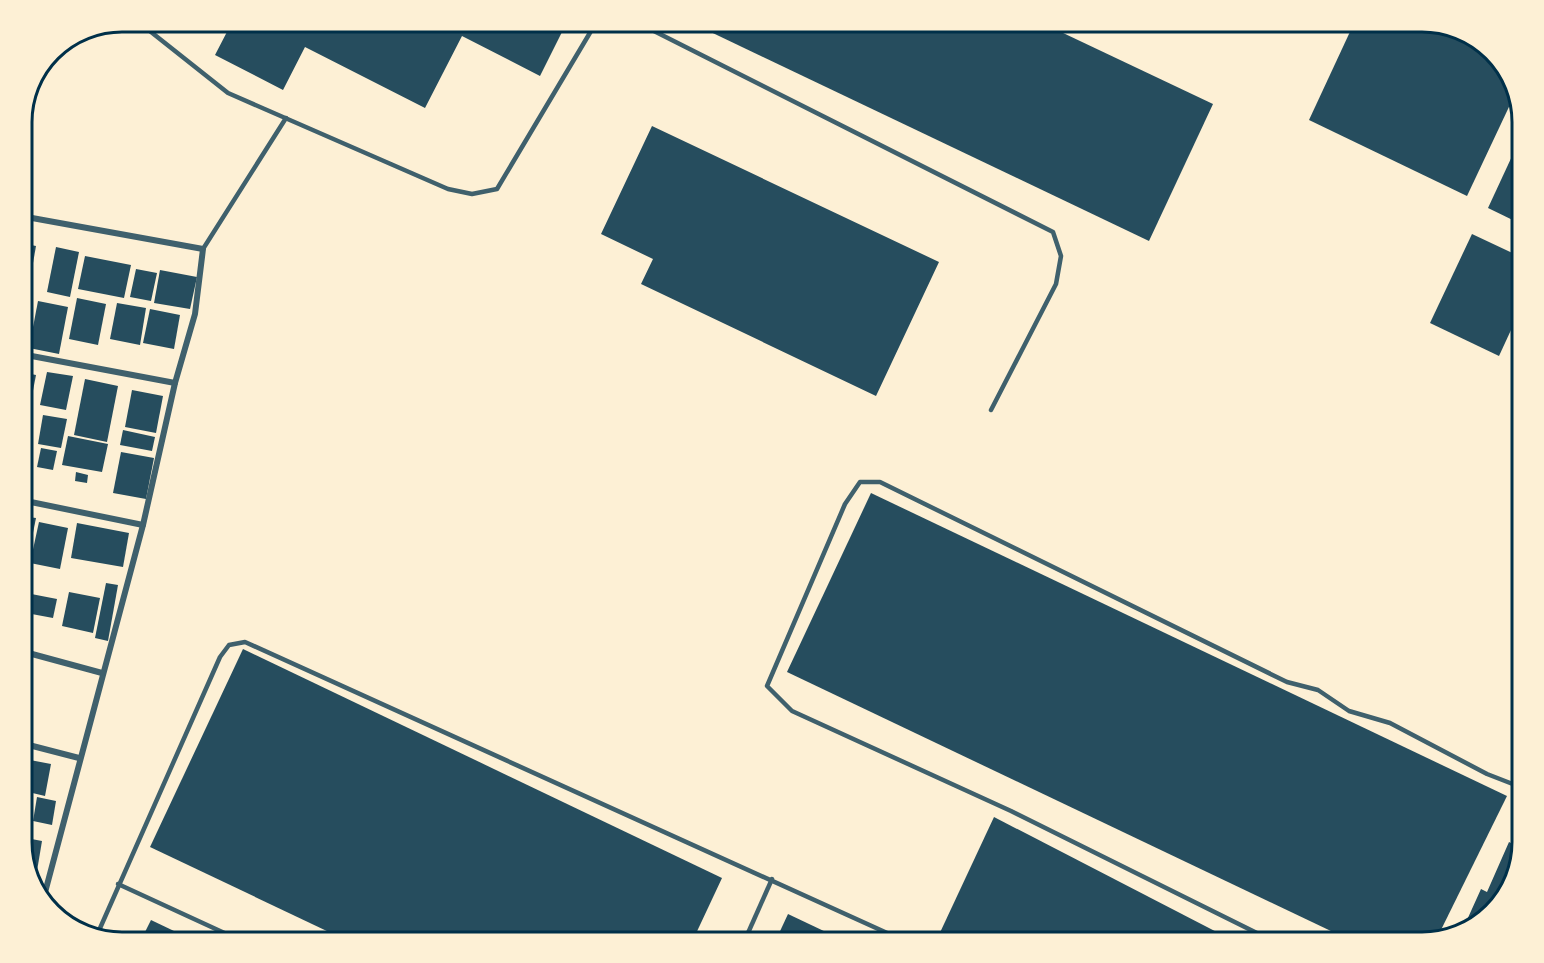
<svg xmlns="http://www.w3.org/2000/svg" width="1544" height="963" font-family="'Sofia Sans Condensed',sans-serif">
<rect width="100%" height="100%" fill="#fdf0d5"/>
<!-- building -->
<g fill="#264d5e">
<path d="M1355 21H1422L1478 38 1509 71 1516 92 1467 196 1309 120Z"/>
<path d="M1042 23 1213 104 1149 241 696 25Z"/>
<path d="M565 26 540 76 462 36 425 108 305 47 283 90 215 55 229 28Z"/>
<path d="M652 126 939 262 876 396 641 284 653 259 601 234Z"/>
<path d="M1520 139 1523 140V225L1488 208Z"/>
<path d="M1472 234 1523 258V304L1499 356 1430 323Z"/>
<path d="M21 243 36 246 30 280 21 278Z"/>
<path d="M56 247 79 252 70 297 47 292Z"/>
<path d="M85 256 131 265 124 298 78 289Z"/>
<path d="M136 269 157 273 151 301 130 297Z"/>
<path d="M160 270 197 277 190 309 154 303Z"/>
<path d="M77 298 106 304 98 345 69 339Z"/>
<path d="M21 300 33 302 27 332 21 331Z"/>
<path d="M38 301 68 307 59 354 29 348Z"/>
<path d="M117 303 146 308 140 345 110 339Z"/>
<path d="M150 309 180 315 174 349 143 343Z"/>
<path d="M21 372 36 375 25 432 21 431Z"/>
<path d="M47 372 73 376 66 410 40 405Z"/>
<path d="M85 379 118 386 107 442 74 435Z"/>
<path d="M132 390 163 396 156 433 125 427Z"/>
<path d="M43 415 67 419 61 448 38 444Z"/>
<path d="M123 430 155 437 152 451 120 445Z"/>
<path d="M68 436 108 444 102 472 62 465Z"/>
<path d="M41 448 57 451 53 470 37 467Z"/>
<path d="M121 452 154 458 146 499 113 493Z"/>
<path d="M76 472 88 475 87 483 75 481Z"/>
<path d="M871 493 1507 796 1437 938 1423 942H1354L787 672Z"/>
<path d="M21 516 36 518 29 553 21 551Z"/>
<path d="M39 522 68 528 60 569 30 563Z"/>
<path d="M77 523 129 533 123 567 71 558Z"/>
<path d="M106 583 118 585 108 641 95 638Z"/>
<path d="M21 592 57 599 53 618 21 612Z"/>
<path d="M69 592 100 598 93 633 62 626Z"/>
<path d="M243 649 722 878 692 942H350L150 847Z"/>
<path d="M30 760 51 764 45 796 24 791Z"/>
<path d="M37 797 56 801 52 825 33 821Z"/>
<path d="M994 817 1236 942H943L937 939Z"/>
<path d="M21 837 42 841 37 871 28 869 21 848Z"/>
<path d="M1509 842 1521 848 1506 897 1472 929 1462 931 1481 889 1487 892Z"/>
<path d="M788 914 847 942H775Z"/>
<path d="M151 920 197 942H140Z"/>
</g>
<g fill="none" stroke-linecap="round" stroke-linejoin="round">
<!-- service -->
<g stroke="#3f606c" stroke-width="4.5">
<path d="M1084 23 1088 25"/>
<path d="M642 25 1053 232 1061 256 1056 284 991 410"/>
<path d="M146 28 228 93 448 189 472 194 497 189 594 26"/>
<path d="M203 249 286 118"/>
<path d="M118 884 244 942"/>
<path d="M97 935 220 657 229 645 245 642 907 942"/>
<path d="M744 942 772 879"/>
<path d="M1275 942 1011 811 792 711 767 686 845 504 860 482H880L1287 682 1318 690 1349 711 1390 723 1487 774 1523 788"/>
</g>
<!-- minor -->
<g stroke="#3f606c" stroke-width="6">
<path d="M21 216 203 249 195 314 175 383 143 525 43 900"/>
<path d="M21 354 175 383"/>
<path d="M21 500 143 525"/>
<path d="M21 651 102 673"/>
<path d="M21 743 79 758"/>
</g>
</g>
<!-- crop -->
<path d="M0 0H1544V963H0ZM122 32H1422A90 90 0 0 1 1512 122V842A90 90 0 0 1 1422 932H122A90 90 0 0 1 32 842V122A90 90 0 0 1 122 32Z" fill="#fdf0d5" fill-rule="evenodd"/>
<path fill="none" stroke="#003049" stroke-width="3" d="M122 32H1422A90 90 0 0 1 1512 122V842A90 90 0 0 1 1422 932H122A90 90 0 0 1 32 842V122A90 90 0 0 1 122 32Z"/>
</svg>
